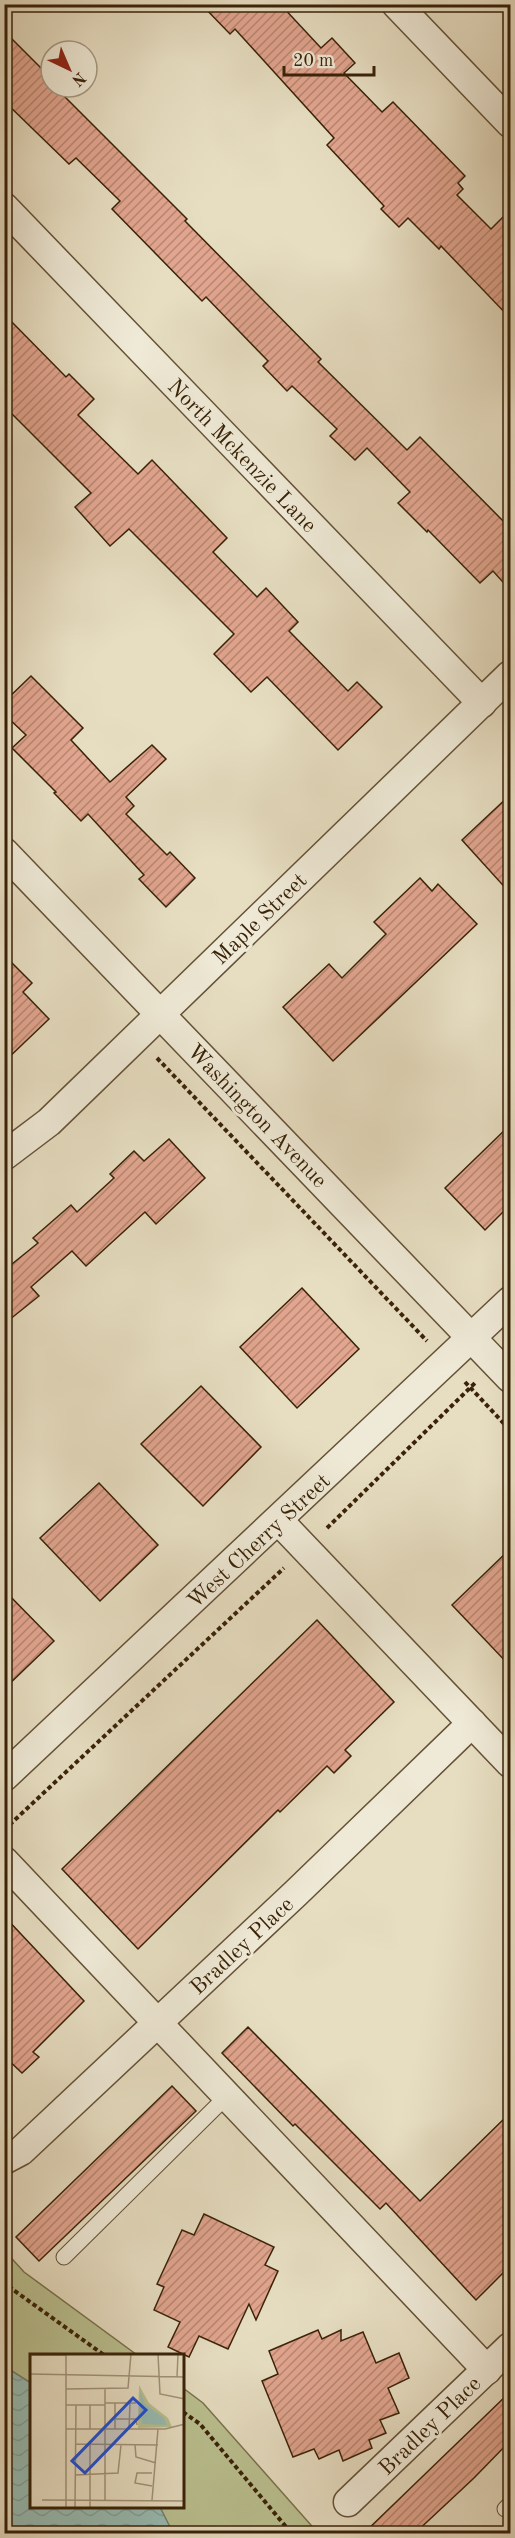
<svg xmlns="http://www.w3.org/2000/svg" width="515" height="2538" font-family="'Old Standard TT',serif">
<defs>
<pattern id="water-waves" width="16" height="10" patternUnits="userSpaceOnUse" patternTransform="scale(1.5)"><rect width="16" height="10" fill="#97bcb3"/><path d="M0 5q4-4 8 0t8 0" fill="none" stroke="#83a198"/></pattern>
<pattern id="building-hatch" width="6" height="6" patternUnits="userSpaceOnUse" patternTransform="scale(1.5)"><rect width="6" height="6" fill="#e2a58f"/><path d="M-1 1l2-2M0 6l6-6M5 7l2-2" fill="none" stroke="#b88673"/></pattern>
</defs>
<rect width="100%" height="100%" fill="#e7dec2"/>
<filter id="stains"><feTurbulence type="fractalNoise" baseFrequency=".00333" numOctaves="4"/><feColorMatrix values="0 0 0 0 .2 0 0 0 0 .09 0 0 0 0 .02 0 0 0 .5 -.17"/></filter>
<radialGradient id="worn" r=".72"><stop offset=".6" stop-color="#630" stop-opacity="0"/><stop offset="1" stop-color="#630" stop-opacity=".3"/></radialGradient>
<!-- park -->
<path fill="#bac090" stroke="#7a714c" stroke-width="1.5" d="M4 2250 24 2272 137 2355H32V2506H183V2388L203 2403 318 2533H5Z"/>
<!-- water -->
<path fill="url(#water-waves)" stroke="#717e6f" stroke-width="1.5" d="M4 2366 31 2383 32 2506 160 2507 173 2533H5Z"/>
<!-- building -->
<g fill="url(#building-hatch)" stroke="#392208" stroke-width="1.5">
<path d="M201 4H280L321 48 332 38 355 63 344 73 382 112 393 102 465 176 458 183 463 189 457 195 491 229 510 210V318L441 246 439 249 408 218 399 227 381 209 384 206 327 145 334 138 235 29 230 34Z"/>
<path d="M4 31 51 78V87H55L187 219 185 221 321 359 318 362 407 450 420 437 510 528V590L493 571 480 583 428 530 427 532 398 503 410 492 367 448 355 460 330 436 337 429 292 386 287 391 263 366 268 361 206 297 202 301 112 209 120 201 76 158 69 164 4 101Z"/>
<path d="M4 314 66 377 69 374 94 399 78 415 138 474 152 460 227 538 213 552 257 597 266 588 298 622 289 631 348 691 357 682 382 707 338 750 267 677 251 692 214 654 234 634 129 529 110 546 75 507 91 493 4 406Z"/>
<path d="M31 676 83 728 71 740 110 782 152 745 166 759 126 797 134 806 126 814 167 855 170 852 195 878 166 907 139 879 144 875 88 814 81 821 54 793 56 792 12 748 26 735 4 714V702Z"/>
<path d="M510 795V893L462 840Z"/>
<path d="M420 878 432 891 438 884 477 924 333 1061 283 1007 329 964 342 978 386 934 374 922Z"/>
<path d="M4 955 32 983 23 992 49 1019 4 1062Z"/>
<path d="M510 1125V1205L485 1230 445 1188Z"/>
<path d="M169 1139 205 1178 156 1224 145 1212 86 1266 72 1251 31 1287 39 1296 4 1324V1254L12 1264 38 1243 33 1238 71 1205 77 1212 114 1178 110 1174 134 1151 144 1161Z"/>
<path d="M302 1288 359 1349 297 1408 240 1347Z"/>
<path d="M201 1386 261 1447 203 1506 141 1444Z"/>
<path d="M99 1483 158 1545 100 1601 40 1538Z"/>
<path d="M510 1549V1666L452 1605Z"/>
<path d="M4 1590 54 1641 4 1689Z"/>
<path d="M317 1620 394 1702 345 1750 351 1756 334 1773 327 1766 280 1812 278 1810 138 1949 62 1869Z"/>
<path d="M4 1916 84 2001 33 2052 39 2057 22 2073 4 2056Z"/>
<path d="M248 2027 420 2201 510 2113V2266L476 2300 386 2203 380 2209 295 2124 293 2126 222 2053Z"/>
<path d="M172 2086 196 2111 39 2261 16 2237Z"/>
<path d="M204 2214 274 2247 265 2265 278 2271 256 2320 249 2304 228 2349 199 2336 189 2357 168 2347 180 2322 154 2310 164 2287 157 2284 182 2230 194 2235Z"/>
<path d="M318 2330 322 2339 341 2330V2341L363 2332 376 2363 399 2353 409 2378 388 2388 399 2413 380 2420 386 2433 369 2440 372 2448 343 2461 339 2450 319 2459 314 2449 293 2457 262 2381 278 2374 269 2351Z"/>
<path d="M510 2392V2441L474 2478 414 2534H363Z"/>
</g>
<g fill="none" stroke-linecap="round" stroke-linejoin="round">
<!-- service casing -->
<g stroke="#645136" stroke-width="17">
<g id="service">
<path d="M64 2257 228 2095"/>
<path d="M505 2509 510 2504"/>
</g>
</g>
<!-- minor casing -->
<g stroke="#645136" stroke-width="31">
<g id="minor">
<path d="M396 4 510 123"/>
<path d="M4 207 482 703"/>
<path d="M4 852 510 1378"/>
<path d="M4 1156 49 1122 510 675"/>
<path d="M279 1521 510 1763"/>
<path d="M4 1777 510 1301"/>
<path d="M4 1861 487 2370"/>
<path d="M4 2160 21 2151 296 1893 472 1723"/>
<path d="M348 2502 510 2347"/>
</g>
</g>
<!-- path -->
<g stroke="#392208" stroke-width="4" stroke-dasharray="4.5 3" stroke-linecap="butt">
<path d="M157 1058 427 1341"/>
<path d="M465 1382 510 1430"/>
<path d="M327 1528 476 1382"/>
<path d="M4 1830 284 1568"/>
<path d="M4 2280 12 2289 104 2355"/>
<path d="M183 2412 200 2424 292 2534"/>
</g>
<!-- service -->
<use href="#service" stroke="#efead7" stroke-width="15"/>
<!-- minor -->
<use href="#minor" stroke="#efead7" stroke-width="28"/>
</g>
<g text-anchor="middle" stroke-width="6" stroke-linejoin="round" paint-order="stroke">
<!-- street labels -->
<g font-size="22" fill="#392208" stroke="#efead7">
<text transform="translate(243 455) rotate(46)" y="8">North Mckenzie Lane</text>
<text transform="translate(259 918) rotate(-44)" y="8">Maple Street</text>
<text transform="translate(258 1115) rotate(46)" y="8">Washington Avenue</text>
<text transform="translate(258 1540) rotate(-43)" y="8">West Cherry Street</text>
<text transform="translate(241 1945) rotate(-43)" y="8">Bradley Place</text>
<text transform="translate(429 2425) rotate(-44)" y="8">Bradley Place</text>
</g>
</g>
<!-- overview -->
<g transform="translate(30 2354)">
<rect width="154" height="154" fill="#e7dec2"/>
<path d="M109 31 119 49 138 64 142 73 108 74Z" fill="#bac090"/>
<path d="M110 37 115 50 134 64 137 71 112 70Z" fill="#97bcb3"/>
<path fill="none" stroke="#a19378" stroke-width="1.5" d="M128 0 130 40 155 45M0 1H36M0 20 155 23M147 23 148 0M36 35 98 34 101 0M75 49H106M36 51H75M85 65H106L107 71M36 75H135L155 70M60 75V51M85 75V49M99 75 100 49M45 90 128 91M105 91 106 103 126 109M45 121 88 119 91 91M122 132 105 129 107 119H122M12 146 155 147M75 146V35M122 146 128 75M36 154V0M45 154 46 51M60 154V90"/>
<path fill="#1d4ed8" fill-opacity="0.15" stroke="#1d4ed8" stroke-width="3" d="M103 44 116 56 55 119 42 107Z"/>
<rect width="154" height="154" fill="none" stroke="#392208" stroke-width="3"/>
</g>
<!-- margin -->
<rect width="515" height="2538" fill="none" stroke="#e7dec2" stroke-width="24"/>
<rect x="6" y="6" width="503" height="2526" fill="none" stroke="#392208" stroke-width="3"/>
<rect x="12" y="12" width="491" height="2514" fill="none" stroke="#392208" stroke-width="1.5"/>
<!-- north arrow -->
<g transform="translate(69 69) rotate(136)"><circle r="28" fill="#efead7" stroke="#a69a84" stroke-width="1.5"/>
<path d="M0-4.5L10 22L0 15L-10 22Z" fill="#8f2418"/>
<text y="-9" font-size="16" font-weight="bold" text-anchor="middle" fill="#392208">N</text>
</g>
<!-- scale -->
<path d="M284 66v9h90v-9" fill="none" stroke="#392208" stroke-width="3"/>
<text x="293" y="66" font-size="18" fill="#392208" stroke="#efead7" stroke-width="4.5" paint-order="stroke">20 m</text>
<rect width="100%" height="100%" filter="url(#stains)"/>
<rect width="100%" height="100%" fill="url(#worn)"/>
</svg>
